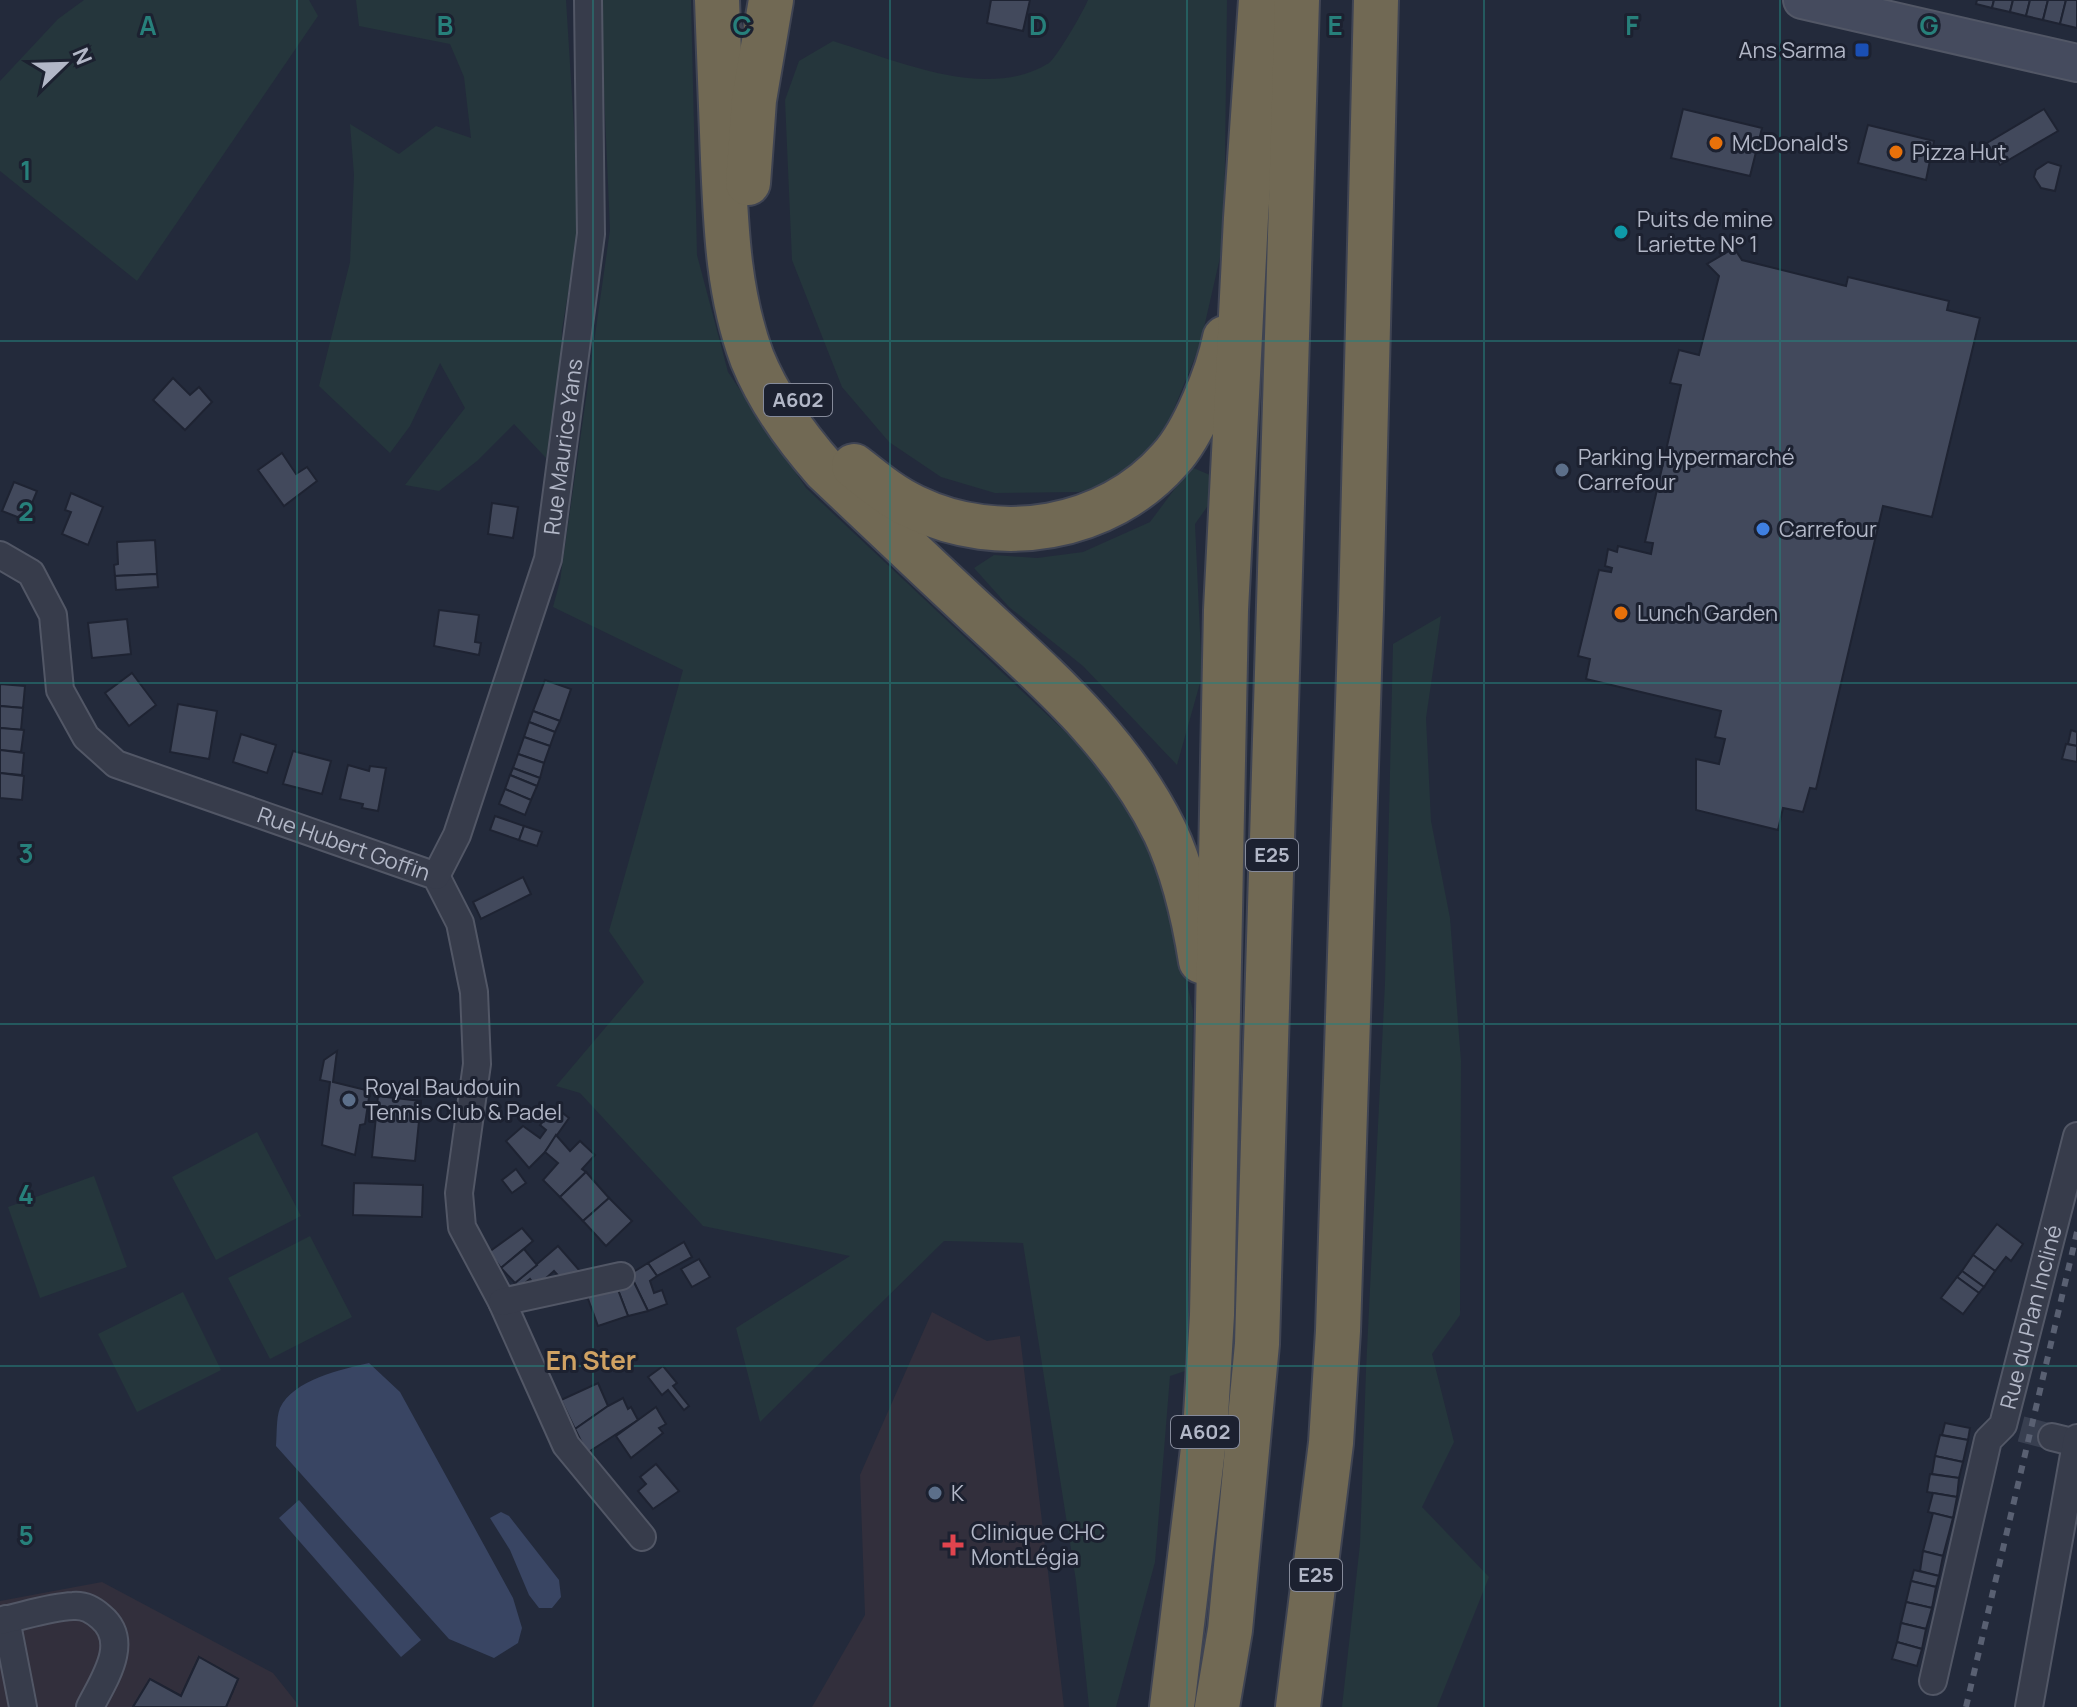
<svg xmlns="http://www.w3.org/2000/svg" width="2077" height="1707" font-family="Manrope,sans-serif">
<rect width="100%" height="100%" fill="#232a3b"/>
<!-- medical -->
<g fill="#322f3c">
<path d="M932 1312 987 1341 1020 1336 1064 1707H812L865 1615 860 1475Z"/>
<path d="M102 1582 273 1673 300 1707H0V1601Z"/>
</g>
<!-- green -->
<g fill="#25363c">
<path d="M84 0H309L318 16 137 281 0 171V81L58 19Z"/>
<path d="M356 0H566L580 223 562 329 560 392 546 458 514 424 477 461 439 491 405 485 465 408 440 363 410 426 390 453 319 386 350 262 354 175 350 124 399 154 436 126 471 138 464 77 450 44 359 26Z"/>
<path d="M600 0H691L697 255 728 372 806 488 1108 772 1166 885 1193 1011 1188 1370 1170 1376 1155 1562 1116 1707H1089L1076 1581 1023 1243 944 1241 760 1422 736 1328 850 1256 703 1226 580 1093 556 1086 644 982 609 931 683 670 553 607 560 581 610 230Z"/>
<path d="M1088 0H1227L1224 240 1200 345 1165 431 1121 481 1079 492 995 493 941 477 889 442 842 387 792 260 785 100 799 61 833 41C896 60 987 102 1049 63 1057 57 1083 12 1088 0Z"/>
<path d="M1191 467 1210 475 1217 493 1195 524 1202 676 1177 765 1083 666 1009 607 974 568 994 555 1037 558 1083 552 1150 522Z"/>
<path d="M1441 616 1426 718 1431 821 1450 918 1461 1061 1460 1315 1432 1354 1454 1442 1422 1507 1489 1577 1437 1707H1342L1360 1544 1366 1370 1385 983 1393 644Z"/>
<path d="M257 1132 301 1216 216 1260 172 1177Z"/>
<path d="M94 1176 127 1267 40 1298 8 1207Z"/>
<path d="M310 1236 352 1317 270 1359 228 1278Z"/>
<path d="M183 1292 221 1370 137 1412 98 1334Z"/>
</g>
<!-- water -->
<g fill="#394563">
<path d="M369 1363 400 1392 513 1598 522 1628 518 1643 494 1658 449 1639 276 1446C277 1435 276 1418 280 1408 293 1380 342 1369 369 1363Z"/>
<path d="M299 1500 421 1640 401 1657 279 1518Z"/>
<path d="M501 1512 509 1516 559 1580 561 1597 552 1608H539L529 1595 510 1550 490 1518Z"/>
</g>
<!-- building -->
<g fill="#42495c" stroke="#1e2332" stroke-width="2">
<path d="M991 0H1030L1023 31 987 23Z"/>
<path d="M1977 0H1994L1992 8 1976 4Z"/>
<path d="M1994 0H2013L2010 12 1992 8Z"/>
<path d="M2013 0H2030L2026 16 2010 12Z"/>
<path d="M2030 0H2048L2043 20 2026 16Z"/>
<path d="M2048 0H2066L2060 24 2043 20Z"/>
<path d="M2066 0H2077V28L2060 24Z"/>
<path d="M1683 109 1762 128 1750 176 1671 158Z"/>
<path d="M2044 109 2058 131 2000 165 1987 143Z"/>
<path d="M1868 125 1934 141 1926 180 1858 163Z"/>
<path d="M2048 162 2061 166 2055 191 2041 188 2034 177 2036 170Z"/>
<path d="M1734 248 1742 260 1846 286 1848 277 1949 301 1947 310 1980 318 1932 517 1883 506 1816 789 1810 788 1803 812 1783 808 1778 830 1696 810V759L1719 764 1725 739 1715 737 1721 711 1586 679 1590 659 1578 656 1599 570 1611 572 1612 568 1605 566 1608 549 1617 552 1618 546 1651 554 1653 543 1645 542 1681 385 1670 383 1679 350 1699 355 1719 276 1707 264Z"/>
<path d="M173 378 190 395 199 387 212 402 185 430 153 400Z"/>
<path d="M282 453 296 474 307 467 317 481 284 506 258 470Z"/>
<path d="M14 482 37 491 25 520 2 511Z"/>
<path d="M71 493 103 507 88 545 62 534 71 512 65 510Z"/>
<path d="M492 503 518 507 513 538 488 534Z"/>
<path d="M155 540 157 574 115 576 114 565 118 564 117 542Z"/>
<path d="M157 574 158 587 116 590 115 576Z"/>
<path d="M439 610 479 615 475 642 481 643 479 655 434 646Z"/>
<path d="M127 619 131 654 92 658 88 623Z"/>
<path d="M132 673 156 705 129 726 105 693Z"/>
<path d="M545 680 571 689 560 721 533 711Z"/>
<path d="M0 684 25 686 23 708 0 706Z"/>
<path d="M178 704 217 711 209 759 170 752Z"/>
<path d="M0 706 23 708 21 730 0 728Z"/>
<path d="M533 711 560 721 555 732 529 722Z"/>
<path d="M529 722 555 732 550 746 524 737Z"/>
<path d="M0 728 24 730 21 752 0 750Z"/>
<path d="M2071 730 2077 732V746L2068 744Z"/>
<path d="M241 734 276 745 267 773 233 762Z"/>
<path d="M524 737 550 746 544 763 518 754Z"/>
<path d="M2066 744 2077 746V762L2062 759Z"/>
<path d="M0 750 24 753 22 775 0 773Z"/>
<path d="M293 751 331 761 322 794 283 784Z"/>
<path d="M518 754 544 763 540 778 513 768Z"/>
<path d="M348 765 369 771 370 766 386 768 378 811 362 808 363 804 340 799Z"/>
<path d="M513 768 540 778 537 786 510 775Z"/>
<path d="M0 773 24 776 22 800 0 798Z"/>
<path d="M510 775 537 786 531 800 505 789Z"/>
<path d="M505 789 531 800 525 815 499 804Z"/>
<path d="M495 816 524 826 519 840 490 830Z"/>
<path d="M524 826 542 832 537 846 519 840Z"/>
<path d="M523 877 531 894 481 919 473 902Z"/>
<path d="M337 1051 333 1082 370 1091 365 1124 360 1125 355 1155 322 1145 330 1082 320 1080 324 1060Z"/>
<path d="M378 1096 421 1101 415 1161 372 1157Z"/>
<path d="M555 1107 569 1118 545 1152 529 1168 506 1141 523 1126 540 1138 546 1130 540 1125Z"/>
<path d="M556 1135 570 1151 580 1141 595 1155 582 1169 586 1172 560 1197 543 1180 558 1163 545 1152Z"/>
<path d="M516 1169 526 1183 512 1193 502 1180Z"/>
<path d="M586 1172 609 1198 583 1221 560 1197Z"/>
<path d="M354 1183 423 1185 422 1217 353 1215Z"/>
<path d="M609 1198 632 1221 606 1246 583 1221Z"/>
<path d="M1997 1224 2023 1244 2011 1261 2006 1257 1995 1271 1973 1255Z"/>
<path d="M522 1228 533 1241 501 1268 489 1252Z"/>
<path d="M684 1242 692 1257 657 1276 648 1263Z"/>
<path d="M558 1246 580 1271 566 1284 554 1271 536 1287 530 1279 519 1288 515 1283Z"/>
<path d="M524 1249 537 1265 515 1283 501 1268Z"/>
<path d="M1973 1255 1995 1271 1984 1287 1962 1271Z"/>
<path d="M699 1259 710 1277 692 1287 681 1269Z"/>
<path d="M648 1263 657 1276 650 1281 654 1293 662 1290 667 1304 648 1311 630 1274Z"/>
<path d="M1962 1271 1984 1287 1979 1293 1957 1277Z"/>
<path d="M630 1274 648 1311 628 1316 615 1282Z"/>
<path d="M1957 1277 1979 1293 1963 1314 1941 1298Z"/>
<path d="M615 1282 628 1316 598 1326 587 1296Z"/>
<path d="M663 1366 677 1383 673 1386 689 1406 684 1410 668 1390 662 1395 648 1377Z"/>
<path d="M598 1383 608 1406 575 1429 561 1400Z"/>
<path d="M623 1398 628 1409 631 1407 638 1420 587 1453 575 1429 608 1406Z"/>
<path d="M656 1407 666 1424 659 1428 663 1433 631 1458 616 1436Z"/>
<path d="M1945 1423 1970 1428 1968 1440 1942 1435Z"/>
<path d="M1940 1435 1968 1440 1963 1462 1935 1456Z"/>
<path d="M1935 1456 1963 1462 1959 1478 1932 1474Z"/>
<path d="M656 1464 679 1491 653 1509 638 1491 646 1484 640 1477Z"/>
<path d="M1930 1474 1959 1478 1957 1497 1927 1492Z"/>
<path d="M1933 1493 1957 1497 1953 1518 1928 1512Z"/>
<path d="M1933 1513 1953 1518 1943 1556 1923 1551Z"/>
<path d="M1923 1551 1943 1556 1939 1576 1920 1571Z"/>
<path d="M1914 1570 1939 1576 1936 1587 1911 1581Z"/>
<path d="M1911 1581 1936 1587 1932 1608 1906 1602Z"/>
<path d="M1906 1602 1932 1608 1926 1629 1901 1623Z"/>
<path d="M1901 1623 1926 1629 1922 1649 1897 1642Z"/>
<path d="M1897 1642 1922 1649 1917 1666 1892 1659Z"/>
<path d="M199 1657 238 1679 226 1707H133L150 1679 181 1696Z"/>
<path d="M199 1657 238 1679 226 1707H133L150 1679 181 1696Z"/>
</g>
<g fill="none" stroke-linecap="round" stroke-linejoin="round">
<!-- minor-tunnel -->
<path stroke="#383f50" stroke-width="26" stroke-dasharray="26 13" stroke-linecap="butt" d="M2021 1429 2052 1437"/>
<!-- minor casing -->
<g stroke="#525766" stroke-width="30">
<g id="minor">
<path id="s1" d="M0 555 31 573 53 615 60 690 86 737 116 764 436 876 460 923 474 992 477 1064 459 1193 462 1227 502 1302 566 1445 642 1537"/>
<path id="s2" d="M436 876 457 835 548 559 591 234 588 0"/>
<path d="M502 1302 621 1276"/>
<path d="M2052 1437 2076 1443"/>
<path d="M6 1619 23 1707"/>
<path d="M0 1621C24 1616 49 1607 73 1606 85 1605 93 1610 101 1617 131 1642 103 1681 90 1707"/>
<path id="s3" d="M1933 1681 1988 1440 2003 1425 2077 1136"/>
<path d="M2029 1707 2077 1438"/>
</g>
</g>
<!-- secondary casing -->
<g stroke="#525766" stroke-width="40">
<path id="secondary" d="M1802 0 2077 63"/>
</g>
<!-- motorway casing -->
<g stroke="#3f4453" stroke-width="48">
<g id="motorway">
<path d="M717 0C719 53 721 106 723 159 726 227 728 293 752 358 769 400 795 436 825 470 877 519 928 568 980 616 1050 681 1123 745 1165 832 1184 872 1194 917 1201 961"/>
<path d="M748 183 754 100 771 0"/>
<path d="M854 466C873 481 892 497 914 507 999 548 1107 531 1170 459 1194 433 1218 373 1225 338"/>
<path d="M1172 1707 1205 1432 1212 1315 1226 610 1246 218 1261 0"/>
<path d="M1217 1707 1230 1630 1257 1344 1297 0"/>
<path d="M1298 1707 1331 1443 1338 1331 1361 610 1376 0"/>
</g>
</g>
<!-- minor -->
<use href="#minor" stroke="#373c4b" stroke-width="26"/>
<!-- secondary -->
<use href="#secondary" stroke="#454b5e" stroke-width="36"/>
<!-- motorway -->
<use href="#motorway" stroke="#716954" stroke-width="44"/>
<!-- rail -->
<path stroke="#596072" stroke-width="6" stroke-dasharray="8 8" stroke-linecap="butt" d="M1966 1707 2077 1232"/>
</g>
<!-- grid -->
<path fill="none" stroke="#27807b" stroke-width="2" stroke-opacity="0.55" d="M297 0V1707M593 0V1707M890 0V1707M1187 0V1707M1484 0V1707M1780 0V1707M0 341H2077M0 683H2077M0 1024H2077M0 1366H2077"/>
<!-- markers -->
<rect fill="#1a4fb4" stroke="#1c2130" stroke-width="3" x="1854" y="42" width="16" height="16" rx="4"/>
<g fill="#e8710a" stroke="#1c2130" stroke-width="3">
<circle cx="1716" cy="143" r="8"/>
<circle cx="1896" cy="152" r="8"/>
<circle cx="1621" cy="613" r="8"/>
</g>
<circle fill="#0f9aa8" stroke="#1c2130" stroke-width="3" cx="1621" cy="232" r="8"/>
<g fill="#5c6f8a" stroke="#1c2130" stroke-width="3">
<circle cx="1562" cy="470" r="8"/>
<circle cx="349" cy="1100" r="8"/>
<circle cx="935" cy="1493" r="8"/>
</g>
<circle fill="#3f7fe0" stroke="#1c2130" stroke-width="3" cx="1763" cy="529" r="8"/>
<path fill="#e0444e" stroke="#1c2130" stroke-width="3" d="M949 1533h8v8h8v8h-8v8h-8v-8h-8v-8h8z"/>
<g text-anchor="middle" stroke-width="6" stroke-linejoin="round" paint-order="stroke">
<!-- shield labels -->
<g fill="#1c2130" stroke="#858a9a" stroke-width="2">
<rect x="764" y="384" width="68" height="32" rx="6"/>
<rect x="1246" y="839" width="52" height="32" rx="6"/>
<rect x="1171" y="1416" width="68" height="32" rx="6"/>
<rect x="1290" y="1559" width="52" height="32" rx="6"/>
</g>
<g font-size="20" font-weight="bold" fill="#b2b7c7">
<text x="798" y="407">A602</text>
<text x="1272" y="862">E25</text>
<text x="1205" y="1439">A602</text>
<text x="1316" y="1582">E25</text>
</g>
<!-- poi labels -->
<g font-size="22" fill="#b2b7c7" stroke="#1c2130" text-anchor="start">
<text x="1846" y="58" text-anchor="end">Ans Sarma</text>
<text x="1732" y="151">McDonald's</text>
<text x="1912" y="160">Pizza Hut</text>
<text x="1637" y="227">Puits de mine<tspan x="1637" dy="25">Lariette N° 1</tspan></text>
<text x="1578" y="465">Parking Hypermarché<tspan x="1578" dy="25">Carrefour</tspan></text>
<text x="1779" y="537">Carrefour</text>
<text x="1637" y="621">Lunch Garden</text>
<text x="365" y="1095">Royal Baudouin<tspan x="365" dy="25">Tennis Club &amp; Padel</tspan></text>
<text x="951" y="1501">K</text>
<text x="971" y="1540">Clinique CHC<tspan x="971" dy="25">MontLégia</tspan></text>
</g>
<!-- street labels -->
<g font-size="22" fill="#b2b7c7" stroke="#1c2130">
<text dy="8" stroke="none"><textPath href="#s2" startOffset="450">Rue Maurice Yans</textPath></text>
<text dy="8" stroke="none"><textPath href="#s1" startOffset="494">Rue Hubert Goffin</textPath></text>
<text dy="8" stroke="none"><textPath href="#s3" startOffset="380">Rue du Plan Incliné</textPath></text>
</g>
<!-- quarter labels -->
<g font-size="26" font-weight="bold" fill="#d0a263" stroke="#1c2130">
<text x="591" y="1370">En Ster</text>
</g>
</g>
<g font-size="26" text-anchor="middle" font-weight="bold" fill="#27807b" stroke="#1c2130" stroke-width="6" stroke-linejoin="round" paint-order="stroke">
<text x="148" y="35">A</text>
<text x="445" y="35">B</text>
<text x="742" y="35">C</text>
<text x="1038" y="35">D</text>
<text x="1335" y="35">E</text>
<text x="1632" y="35">F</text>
<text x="1929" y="35">G</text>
<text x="26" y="180">1</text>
<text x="26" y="521">2</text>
<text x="26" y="863">3</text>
<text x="26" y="1204">4</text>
<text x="26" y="1545">5</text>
</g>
<!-- north arrow -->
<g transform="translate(64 64) rotate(67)" stroke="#1c2130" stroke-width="6" paint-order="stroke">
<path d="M0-6L14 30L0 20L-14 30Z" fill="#b2b7c7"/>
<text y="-12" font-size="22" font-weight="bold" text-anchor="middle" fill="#b2b7c7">N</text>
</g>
</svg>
